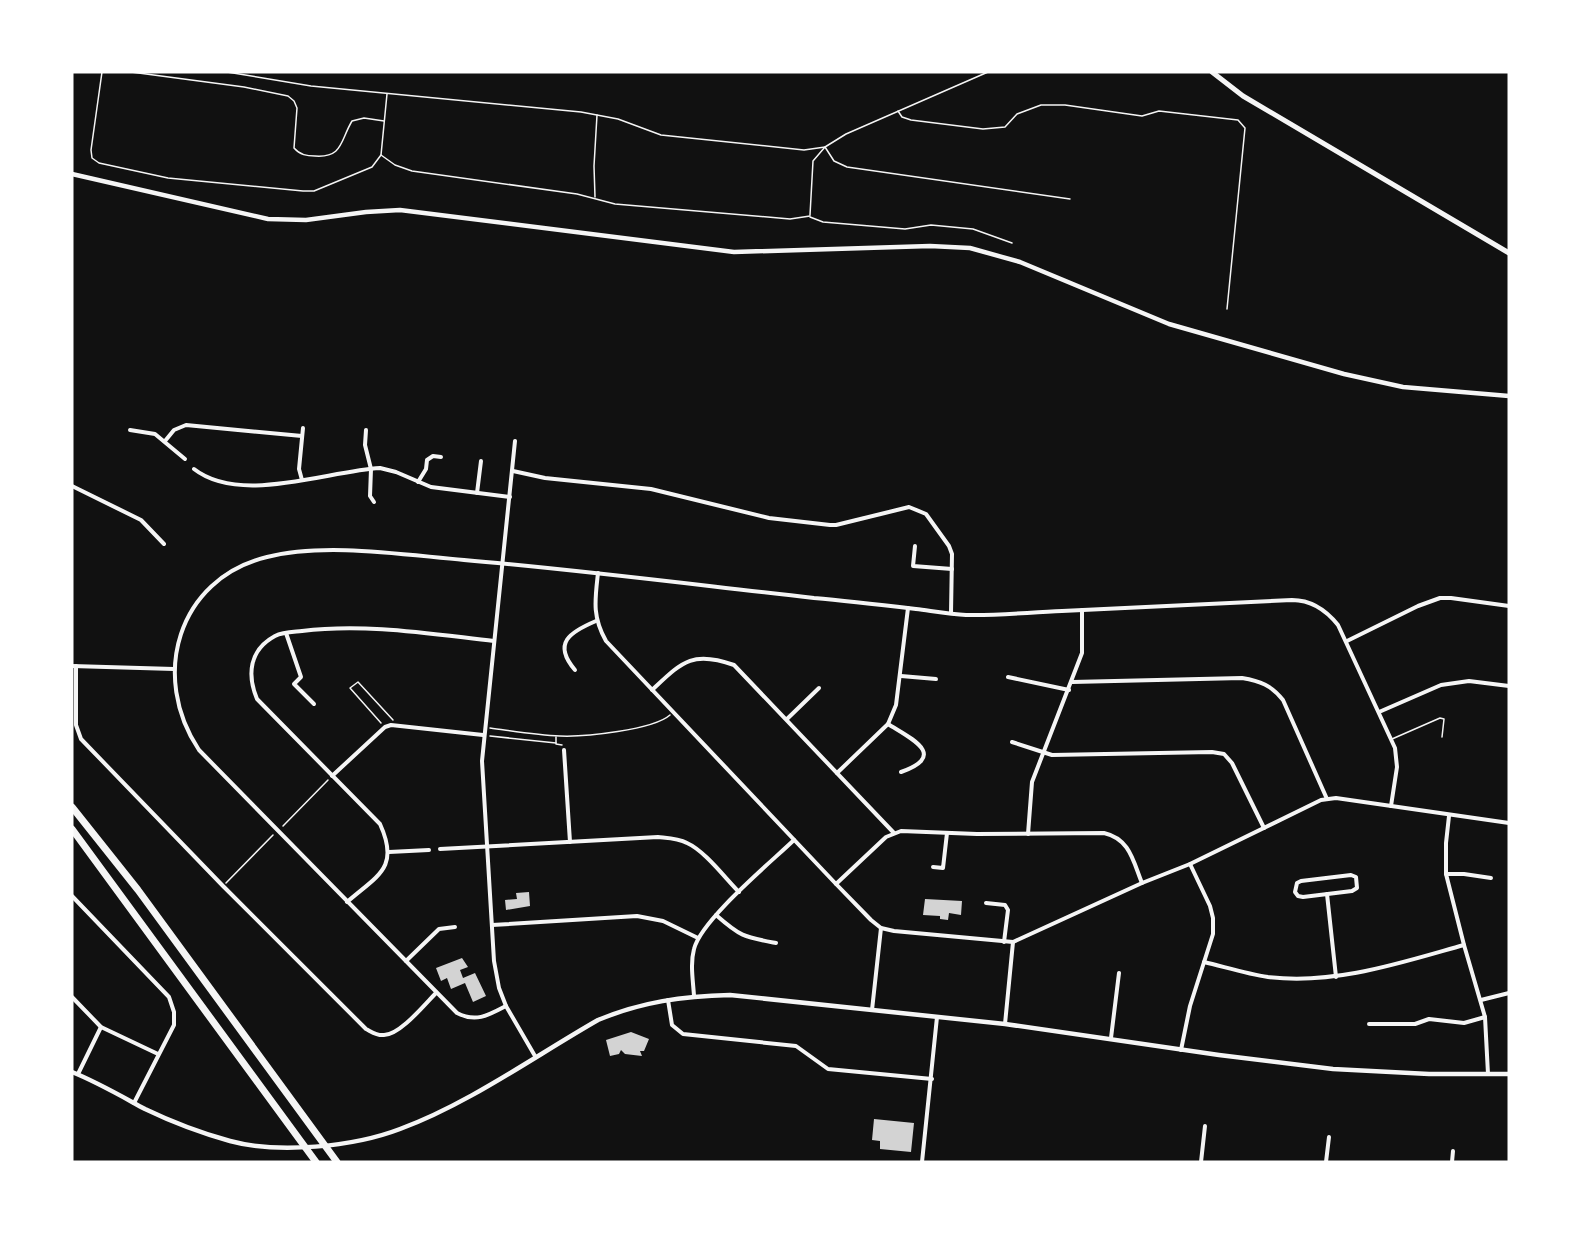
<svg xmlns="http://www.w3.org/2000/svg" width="1581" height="1234" font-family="'Space Grotesk',sans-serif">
<rect width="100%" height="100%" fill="#111"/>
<!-- building -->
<g fill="#d3d3d3">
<path d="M529 892 530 906 506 910 505 900 517 899 516 893Z"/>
<path d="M925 899 962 901 961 915 949 913 948 920 940 919V916L923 915Z"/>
<path d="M462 958 468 967 460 970 463 978 475 973 486 996 473 1002 465 983 451 989 447 978 441 981 436 968Z"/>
<path d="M631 1032 649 1039 644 1051H640L642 1056 625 1054 621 1050 619 1054 610 1056 606 1040Z"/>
<path d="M874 1119 914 1123 911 1152 880 1149V1141L872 1140Z"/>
</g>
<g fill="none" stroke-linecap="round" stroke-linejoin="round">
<!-- path -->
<g stroke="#f5f5f5" stroke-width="1.5">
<path d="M381 723 350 688 358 682 393 720"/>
<path d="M490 728C513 731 537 735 560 736 584 737 653 730 670 715"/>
<path d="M490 736 556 743"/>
<path d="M556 737V744L562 745"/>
<path d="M283 826 328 780"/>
<path d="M226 883 273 835"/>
</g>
<!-- service -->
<g stroke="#f5f5f5" stroke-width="1.5">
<path d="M102 72 91 150 92 158 99 163 168 178 303 191H314L372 167 381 155 395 165 412 171 577 194 615 204 790 219 810 216"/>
<path d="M131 72 244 87 288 96 294 101 297 108 294 148C300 155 307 156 315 156 343 158 340 141 352 121L364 118 384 121"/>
<path d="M227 72 311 86 581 112 618 119 661 135 804 150 825 147 834 161 847 167 1070 199"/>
<path d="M898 111 902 117 911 120 983 129 1005 127 1017 114 1041 105H1065L1142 116 1159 111 1238 120 1245 128 1227 309"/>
<path d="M381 155 387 94"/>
<path d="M595 197 594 166 597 115"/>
<path d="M810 215 813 161 825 147 846 134 988 72"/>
<path d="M810 217 823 222 905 229 931 225 973 229 1012 243"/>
<path d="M1392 739 1440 718 1444 719 1442 737"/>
</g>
<!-- minor -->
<g stroke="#f5f5f5" stroke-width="4">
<path d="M130 430 155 434 185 459"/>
<path d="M366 430 365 445 371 469 370 496 374 502"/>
<path d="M165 441 174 430 186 425 302 436"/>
<path d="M515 441 482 761 494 961 499 988 506 1006 535 1056"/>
<path d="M194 469C240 505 327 471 380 468L396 472 431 487 510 497"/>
<path d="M513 471 545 478 651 489 769 518 830 525H836L909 507 926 514 949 546 952 554 951 613"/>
<path d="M302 480 299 469 303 428"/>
<path d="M418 482 426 469 427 460 433 456 441 457"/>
<path d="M72 486 141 520 164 544"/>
<path d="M477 493 481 461"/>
<path d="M915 546 913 566 952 569"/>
<path d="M598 573C595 600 592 616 606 641L836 884 871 920 881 928 894 931 1013 942 1142 883 1190 864 1321 800 1336 798 1509 823"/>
<path d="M286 633 301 677 294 684 314 704"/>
<path d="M1347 641 1418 606 1440 598H1451L1509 606"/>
<path d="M72 666 174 669"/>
<path d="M76 666V725L81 739 223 886 366 1029C372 1032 377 1036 384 1035 400 1035 425 1004 436 993"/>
<path d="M575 670C552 643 570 632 596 621"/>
<path d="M901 676 936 679"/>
<path d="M1008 677 1069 690"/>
<path d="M1072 682 1242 678C1260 681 1271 685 1283 700L1327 799"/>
<path d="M652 690C682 662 692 650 734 665L894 833"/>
<path d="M1379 712 1441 685 1469 681 1509 686"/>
<path d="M787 719 819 688"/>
<path d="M888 724C910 738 949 755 901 772"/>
<path d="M1012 742 1052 755 1212 752 1224 754 1232 763 1264 828"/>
<path d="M564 750 570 842"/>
<path d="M837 773 888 724 896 705 908 608"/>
<path d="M332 776 385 727 391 725 483 735"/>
<path d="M1449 816 1446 843V874L1464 945 1485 1017 1488 1074"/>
<path d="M1028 834 1032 782 1082 653V610"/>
<path d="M440 849 658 837C668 838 678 838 687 843 705 851 725 878 739 892"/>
<path d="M389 852 429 850"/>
<path d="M933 867 943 868 947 833"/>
<path d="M1446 874H1464L1491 878"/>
<path d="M1351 875 1356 877 1357 888 1352 891 1303 897 1298 896 1295 892 1297 883 1301 881Z"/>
<path d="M836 884 886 837 901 831 977 834 1104 833C1130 839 1133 861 1142 883"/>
<path d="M1327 894 1336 977"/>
<path d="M72 896 169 997 174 1012V1025L134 1103"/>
<path d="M347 902C378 875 400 868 380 824L257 699C247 675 249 650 275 636 283 632 293 632 302 631 365 623 431 634 494 641"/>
<path d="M986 903 1005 905 1008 910 1004 942"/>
<path d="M716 915C741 937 744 937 776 943"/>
<path d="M492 925 637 916 663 921 698 938"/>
<path d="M406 961 439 929 455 927"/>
<path d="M1204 962C1225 967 1247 974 1268 977 1335 985 1400 963 1464 945"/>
<path d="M694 996C693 980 690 964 694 949 701 920 770 863 794 840"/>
<path d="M72 997 101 1027 158 1054"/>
<path d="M668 1000 672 1025 683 1034 796 1046 828 1069 932 1079"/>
<path d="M1481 1000 1509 993"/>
<path d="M506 1006C489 1015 476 1023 457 1013L199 750C150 677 177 579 267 557 325 542 405 555 464 560 581 570 697 585 814 598 848 601 882 605 916 609 932 611 950 614 966 615 998 616 1031 612 1062 611 1139 608 1215 603 1292 600 1312 600 1326 610 1338 625L1395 748 1397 767 1391 806"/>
<path d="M872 1010 881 928"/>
<path d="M1005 1024 1013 942"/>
<path d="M1369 1024H1415L1429 1019 1464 1023 1485 1017"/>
<path d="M1111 1038 1119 973"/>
<path d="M1181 1050 1190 1006 1213 934V918L1210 906 1190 864"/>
<path d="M78 1074 101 1027"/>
<path d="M922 1162 937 1017"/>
<path d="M1201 1162 1205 1126"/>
<path d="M1326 1162 1329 1137"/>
<path d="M1452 1162 1453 1151"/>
</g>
<!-- tertiary -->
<g stroke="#f5f5f5" stroke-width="4.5">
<path d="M72 174 268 219 306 220 366 212 400 210 734 252 930 246 970 248 1020 262 1169 324 1344 374 1403 387 1509 396"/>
<path d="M72 1072C97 1082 121 1096 145 1109 172 1122 201 1133 230 1141 278 1154 353 1147 400 1129 468 1104 535 1056 598 1020 641 1002 683 996 730 995L1005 1024 1219 1055 1333 1069 1429 1074H1509"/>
</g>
<!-- secondary -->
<path stroke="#f5f5f5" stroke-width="5" d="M1212 72 1243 96 1509 253"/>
<!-- motorway -->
<g stroke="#f5f5f5" stroke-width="7">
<path d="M72 807 138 890 337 1162"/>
<path d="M72 829 316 1162"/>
</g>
</g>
<!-- border -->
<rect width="1581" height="1234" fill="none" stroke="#ffffff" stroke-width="147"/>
</svg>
